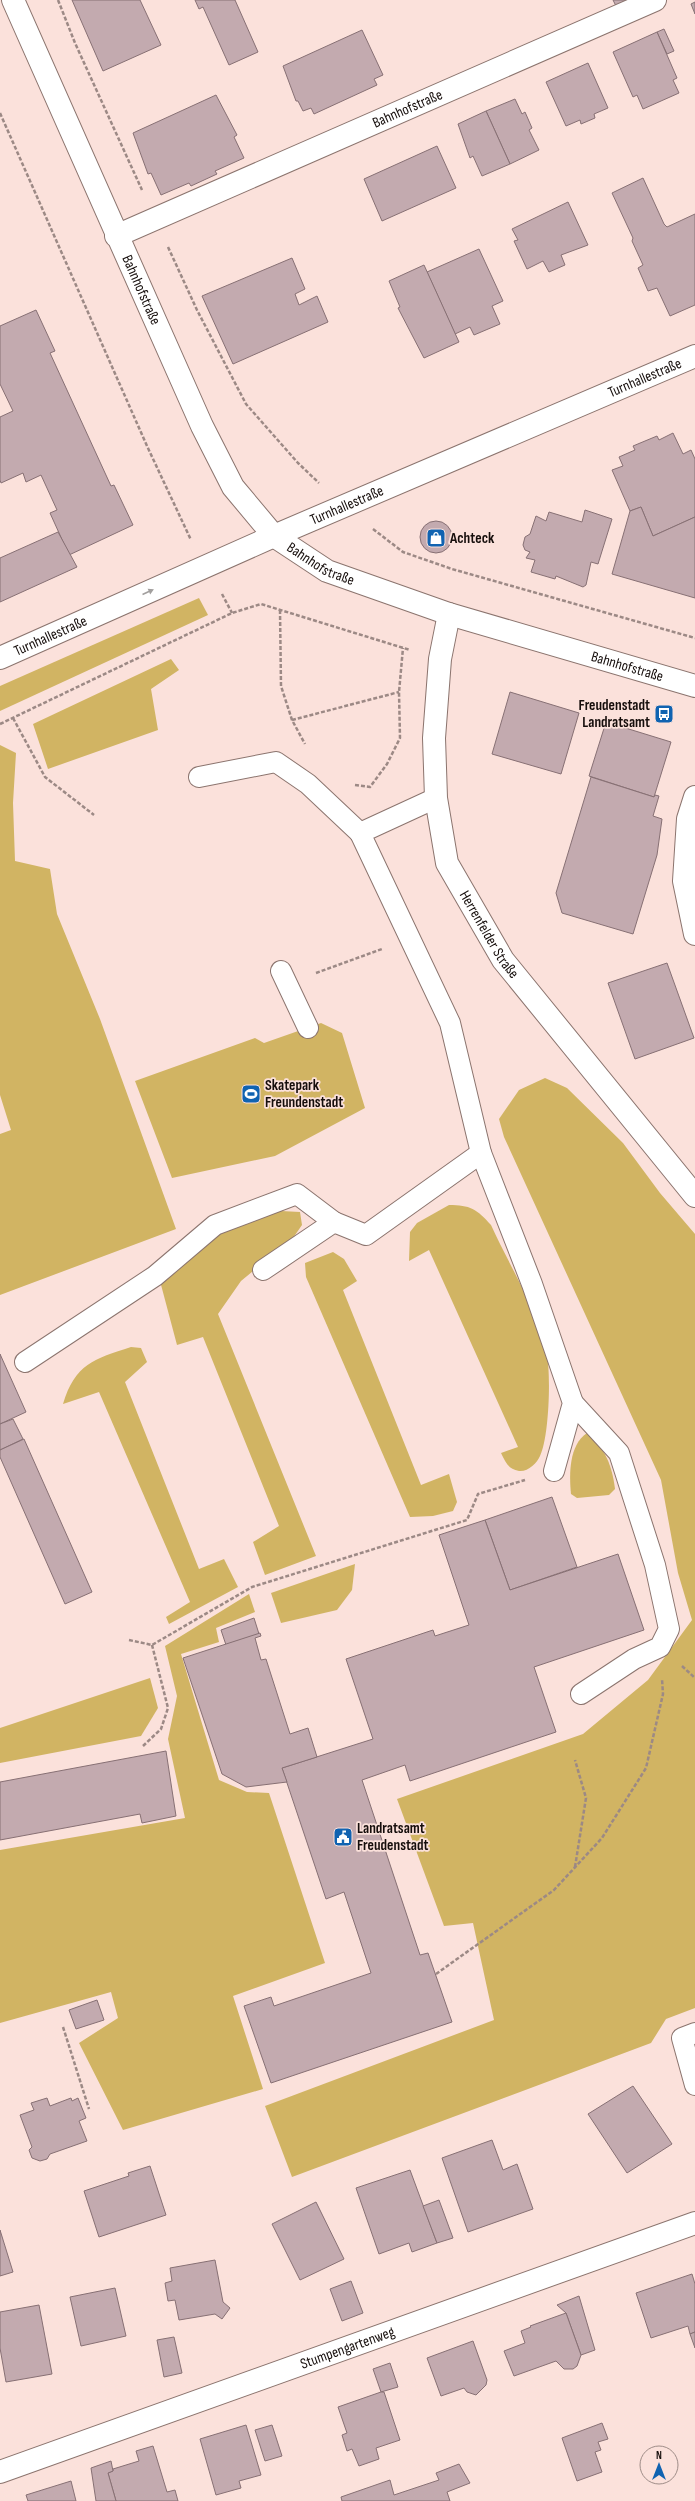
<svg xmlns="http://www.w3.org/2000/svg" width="695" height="2501" font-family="'Sofia Sans Condensed',sans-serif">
<rect width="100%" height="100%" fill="#fbe1db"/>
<!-- green -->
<g fill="#d1b463">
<path d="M199 598 208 615 0 711V686Z"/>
<path d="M171 659 179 670 151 689 158 730 48 769 33 724Z"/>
<path d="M0 745 16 753 13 803 15 861 50 869 57 914 100 1019 176 1229 0 1295V1134L11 1130 0 1095Z"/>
<path d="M321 1023 342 1033 365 1108 275 1156 172 1178 135 1081 255 1038 264 1043Z"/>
<path d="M545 1078 567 1088 623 1143 660 1193 695 1234V2008L666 2019 651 2043 292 2177 265 2106 494 2020 473 1923 444 1926 397 1799 583 1734 648 1680 692 1620 678 1573 661 1480 504 1137 499 1119 519 1090Z"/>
<path d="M449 1205C470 1205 477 1209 491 1225 510 1267 538 1310 547 1356 551 1376 549 1438 540 1456 537 1463 528 1472 519 1471 508 1469 506 1463 501 1453L518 1447 429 1250 409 1261 410 1232 417 1223Z"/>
<path d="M281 1211 300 1212 302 1225 293 1238 241 1281 218 1314 316 1556 265 1575 253 1542 279 1526 203 1337 177 1345 160 1281 206 1240 236 1223Z"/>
<path d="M333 1252 344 1259 357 1281 343 1290 421 1485 449 1474 457 1502 453 1511 433 1516 410 1517 306 1277 305 1263Z"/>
<path d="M131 1347 141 1348 147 1362 125 1382 199 1569 224 1559 238 1587 169 1624 166 1617 190 1602 99 1392 63 1404C75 1364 94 1359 131 1347Z"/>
<path d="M587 1433C605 1448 612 1465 615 1489L609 1495 577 1498 571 1494C569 1474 569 1445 587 1433Z"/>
<path d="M355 1564 352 1590 337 1610 281 1623 271 1593Z"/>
<path d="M249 1594 255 1612 216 1628 219 1642 181 1654 219 1780 247 1792 269 1793 325 1963 233 1996 263 2089 123 2130 79 2043 118 2018 111 1992 0 2023V1850L185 1818 168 1739 177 1696 165 1646Z"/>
<path d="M150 1678 158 1708 141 1736 0 1763V1728Z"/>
</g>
<!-- building -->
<g fill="#c3aaaf" stroke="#877074">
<path d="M72 0H140L161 45 103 71Z"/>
<path d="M195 0H235L258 52 229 65 203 7 199 9Z"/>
<path d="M613 0H639L618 10Z"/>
<path d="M695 2V14L691 4Z"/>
<path d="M664 29 674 51 667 54 657 32Z"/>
<path d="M362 30 383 75 374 79 377 85 314 114 311 108 303 111 298 101H296L283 66Z"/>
<path d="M657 32 677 78 673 80 679 93 643 109 637 95 633 97 613 52Z"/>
<path d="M588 63 608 108 594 114 595 118 581 124 580 120 566 126 546 82Z"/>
<path d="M216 95 237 135 234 137 244 158 215 171 217 174 191 186 189 183 161 195 151 173 148 174 133 133Z"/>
<path d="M515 99 522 114 525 112 532 128 529 130 539 150 510 164 486 111Z"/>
<path d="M486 111 510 164 482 176 473 156 470 158 458 124Z"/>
<path d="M437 146 456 188 382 221 364 179Z"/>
<path d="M643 178 664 224 667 227 695 214V305L670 316 657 288 648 291 638 268 643 265 632 241 633 238 612 193Z"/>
<path d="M568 202 588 245 561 255 565 265 549 272 543 261 527 269 514 241 518 240 512 229Z"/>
<path d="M479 249 503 301 492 306 500 324 474 335 470 327 455 334 427 272Z"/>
<path d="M292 258 305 289 295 294 299 305 317 296 328 322 233 364 202 296Z"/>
<path d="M424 265 459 342 424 358 398 308 400 307 389 281Z"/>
<path d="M36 310 55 351 50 353 111 486 114 485 133 525 69 555 50 513 57 510 41 475 26 482 23 473 1 483 0 480V417L13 411 0 384V326Z"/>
<path d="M673 433 683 454 691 450 695 459V517L653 536 641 507 630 511 612 470 623 466 619 457 635 450 633 446 657 436 659 440Z"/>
<path d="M641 507 653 536 695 517V598L612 574 630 511Z"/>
<path d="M585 510 612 519 598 564 591 562 586 585 583 587 556 576 555 579 531 572 535 560 526 558 530 552 525 550 523 545 525 537 530 534 536 516 546 521 549 512 582 522Z"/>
<circle cx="436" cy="537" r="16"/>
<path d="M58 532 77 567 0 602V558Z"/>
<path d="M510 692 579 713 561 774 492 754Z"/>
<path d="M606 722 671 742 654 797 589 776Z"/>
<path d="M591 777 654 797 655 795 659 796 653 816 662 819 657 855 633 934 562 913 556 893Z"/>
<path d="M667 963 694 1038 635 1059 608 983Z"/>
<path d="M0 1354 26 1412 0 1424Z"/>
<path d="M13 1419 23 1439 0 1450V1424Z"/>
<path d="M24 1439 92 1592 65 1604 0 1457V1450Z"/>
<path d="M552 1497 577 1567 510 1590 485 1520Z"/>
<path d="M485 1520 510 1590 618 1554 644 1630 534 1667 556 1732 410 1781 405 1765 362 1780 420 1955 428 1953 452 2022 271 2083 244 2006 271 1997 274 2006 371 1973 344 1892 326 1899 282 1768 373 1739 346 1659 433 1630 435 1636 469 1625 439 1535Z"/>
<path d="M254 1618 259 1634 226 1645 221 1630Z"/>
<path d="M260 1633 261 1636 255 1638 261 1660 266 1659 290 1734 308 1728 317 1757 282 1768 287 1782 246 1787 222 1774 183 1658Z"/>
<path d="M166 1751 176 1816 142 1823 140 1814 0 1840V1782Z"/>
<path d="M97 2000 104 2020 76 2029 69 2010Z"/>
<path d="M633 2086 672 2144 627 2173 588 2114Z"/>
<path d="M47 2098 50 2106 71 2098 72 2101 78 2098 86 2118 79 2121 87 2141 50 2154 47 2159 40 2161 32 2158 29 2150 32 2147 20 2115 34 2110 31 2103Z"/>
<path d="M492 2140 503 2170 517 2164 533 2209 468 2232 442 2158Z"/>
<path d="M150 2166 166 2215 99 2237 84 2191 129 2176 128 2173Z"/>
<path d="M410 2170 437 2243 412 2252 409 2243 379 2254 356 2188Z"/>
<path d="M439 2200 453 2238 437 2243 423 2206Z"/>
<path d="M316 2202 344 2259 300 2280 272 2224Z"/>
<path d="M0 2230 13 2272 0 2276Z"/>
<path d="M215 2260 223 2302 230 2308 222 2319 215 2314 179 2320 175 2300 168 2301 165 2283 172 2281 170 2268Z"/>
<path d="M692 2274 695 2284V2332L690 2334 688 2326 651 2338 636 2293Z"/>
<path d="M351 2281 363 2313 342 2321 330 2289Z"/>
<path d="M115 2288 126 2336 81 2346 70 2297Z"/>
<path d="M579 2296 595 2350 581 2355 566 2313 557 2305Z"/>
<path d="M39 2305 52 2374 6 2382 0 2348V2312Z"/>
<path d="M566 2313 581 2355 577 2366 573 2369H564L556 2361 514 2376 504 2351 525 2343 521 2331 531 2327 530 2326Z"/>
<path d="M695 2332V2348L690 2334Z"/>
<path d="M174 2337 182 2373 164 2377 157 2340Z"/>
<path d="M473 2341 487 2380 486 2385 476 2395 467 2392 464 2388 441 2396 427 2358Z"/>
<path d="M390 2363 398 2387 381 2392 373 2369Z"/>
<path d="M381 2392H384L400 2440 376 2448 379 2459 359 2466 352 2449 347 2451 342 2435 347 2433 338 2407Z"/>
<path d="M602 2423 608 2439 598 2442 601 2450 595 2452 602 2472 577 2481 562 2438Z"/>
<path d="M246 2425 261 2475 239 2481 241 2488 216 2495 200 2439Z"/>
<path d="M272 2425 282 2456 265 2461 255 2430Z"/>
<path d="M153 2446 167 2492 175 2490 178 2501H116L108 2473 113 2471V2469L139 2461 136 2451Z"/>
<path d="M111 2461 113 2471 108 2473 116 2501H96L91 2468Z"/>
<path d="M459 2464 470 2483 447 2492 450 2501H342L341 2497 390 2480 394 2495 439 2480 436 2473Z"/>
<path d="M71 2481 76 2501H28L26 2495Z"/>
</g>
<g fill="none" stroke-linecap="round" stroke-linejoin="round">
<!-- lane casing -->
<g stroke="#8b746e" stroke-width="22">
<g id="lane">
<path d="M199 777 276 762 308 784 360 833"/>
<path d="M436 798 360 833 450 1023 481 1153 532 1284 573 1403 554 1471"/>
<path d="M281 971 308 1028"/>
<path d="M263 1270 334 1222 366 1235 481 1153"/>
<path d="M25 1362 155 1276 215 1225 297 1194 334 1222"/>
<path d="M573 1403 619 1453 655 1565 669 1629 660 1647 634 1659 581 1694"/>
<path d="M695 2033 682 2038 695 2085"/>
</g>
</g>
<!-- street casing -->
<g stroke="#8b746e" stroke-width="24">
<g id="street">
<path id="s1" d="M116 236 655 0"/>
<path id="s2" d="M449 614 440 659 434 738 436 798 447 863 503 960 695 1196"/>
<path id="s3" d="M0 658 274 536 695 356"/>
<path d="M695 797 688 819 684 881 695 934"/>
<path id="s4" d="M0 2472 695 2223"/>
</g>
</g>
<!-- secondary casing -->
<g stroke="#8b746e" stroke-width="24">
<g id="secondary">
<path id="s5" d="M13 0 202 426 233 487 274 536 327 571 449 614 695 686"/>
</g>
</g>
<!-- path -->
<g stroke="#9c8985" stroke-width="2.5" stroke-dasharray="4 2" stroke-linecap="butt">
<path d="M58 0 75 43 142 190"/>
<path d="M0 113 147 446 191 540"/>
<path d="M168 247 197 310 246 404 298 463 319 483"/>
<path d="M373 529 403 552 452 569 695 638"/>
<path d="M222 594 232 613"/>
<path d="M280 610 281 686 292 720 305 744"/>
<path d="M13 718 45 777 94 815"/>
<path d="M292 720 399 692"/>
<path d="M0 724 232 613 261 604 410 650"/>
<path d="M355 785 370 787 387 764 400 738 399 692 403 648"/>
<path d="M316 973 382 949"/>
<path d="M129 1640 152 1645 252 1587 467 1520 478 1494 525 1480"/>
<path d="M682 1666 695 1678"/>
<path d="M143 1746 161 1729 168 1708 152 1645"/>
<path d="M575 1867 586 1798 575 1760"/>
<path d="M436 1974 554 1890 602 1838 646 1768 663 1694 662 1679"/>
<path d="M63 2027 89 2109"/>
</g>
<!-- lane -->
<use href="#lane" stroke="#fff" stroke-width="20"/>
<!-- street -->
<use href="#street" stroke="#fff" stroke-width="22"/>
<!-- secondary -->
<use href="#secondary" stroke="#fff" stroke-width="22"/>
</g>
<!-- one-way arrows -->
<defs><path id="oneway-solid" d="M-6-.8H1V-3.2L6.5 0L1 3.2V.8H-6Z"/></defs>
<use fill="#a29f9e" href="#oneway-solid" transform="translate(148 592) rotate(-24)"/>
<!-- icons -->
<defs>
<g id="shop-square" transform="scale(1)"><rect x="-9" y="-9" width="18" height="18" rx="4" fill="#1063b1" stroke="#fbe1db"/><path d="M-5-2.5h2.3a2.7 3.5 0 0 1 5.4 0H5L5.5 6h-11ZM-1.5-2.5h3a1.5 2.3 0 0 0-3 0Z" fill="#fff"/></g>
<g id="bus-square" transform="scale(1)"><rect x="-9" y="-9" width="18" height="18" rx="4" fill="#1063b1" stroke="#fbe1db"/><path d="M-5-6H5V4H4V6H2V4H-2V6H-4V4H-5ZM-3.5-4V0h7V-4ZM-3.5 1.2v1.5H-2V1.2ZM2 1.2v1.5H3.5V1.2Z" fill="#fff"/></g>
<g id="stadium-square" transform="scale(1)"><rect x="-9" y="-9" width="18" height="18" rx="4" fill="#1063b1" stroke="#fbe1db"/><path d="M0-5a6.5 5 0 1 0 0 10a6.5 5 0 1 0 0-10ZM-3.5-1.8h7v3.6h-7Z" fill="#fff"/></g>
<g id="civic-square" transform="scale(1)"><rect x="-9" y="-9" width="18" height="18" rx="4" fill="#1063b1" stroke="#fbe1db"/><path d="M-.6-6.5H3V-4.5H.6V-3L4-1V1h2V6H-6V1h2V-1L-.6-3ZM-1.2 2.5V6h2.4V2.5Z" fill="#fff"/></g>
</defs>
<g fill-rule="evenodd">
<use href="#shop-square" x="436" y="538"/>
<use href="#bus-square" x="664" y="714"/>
<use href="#stadium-square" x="251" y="1094"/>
<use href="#civic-square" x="343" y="1837"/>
</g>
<g text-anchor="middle" stroke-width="3.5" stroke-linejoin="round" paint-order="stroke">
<!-- street labels -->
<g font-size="15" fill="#160e0c" stroke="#fbe1db">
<text dy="5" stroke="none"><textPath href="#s1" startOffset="318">Bahnhofstraße</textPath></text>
<text dy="5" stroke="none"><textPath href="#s5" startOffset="317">Bahnhofstraße</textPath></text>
<text dy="5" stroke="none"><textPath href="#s3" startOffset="703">Turnhallestraße</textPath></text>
<text dy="5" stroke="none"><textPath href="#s3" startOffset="379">Turnhallestraße</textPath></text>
<text dy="5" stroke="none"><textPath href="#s5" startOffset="653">Bahnhofstraße</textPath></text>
<text dy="5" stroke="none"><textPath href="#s3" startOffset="55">Turnhallestraße</textPath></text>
<text dy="5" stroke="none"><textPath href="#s5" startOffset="977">Bahnhofstraße</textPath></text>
<text dy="5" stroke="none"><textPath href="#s2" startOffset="334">Herrenfelder Straße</textPath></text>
<text dy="5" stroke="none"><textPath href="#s4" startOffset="369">Stumpengartenweg</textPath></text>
</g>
<!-- poi labels -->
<g font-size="15" font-weight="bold" fill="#160e0c" stroke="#fbe1db" text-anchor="start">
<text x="450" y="543">Achteck</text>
<text x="650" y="710" text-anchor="end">Freudenstadt<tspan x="650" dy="17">Landratsamt</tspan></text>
<text x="265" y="1090">Skatepark<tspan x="265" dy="17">Freundenstadt</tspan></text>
<text x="357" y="1833">Landratsamt<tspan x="357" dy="17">Freudenstadt</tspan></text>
</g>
</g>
<!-- north arrow -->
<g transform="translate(659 2465)"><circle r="19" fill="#fbe1db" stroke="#9f8d88"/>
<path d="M0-3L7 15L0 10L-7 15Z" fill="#1063b1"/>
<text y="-6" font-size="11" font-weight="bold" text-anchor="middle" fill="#160e0c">N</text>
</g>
</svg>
